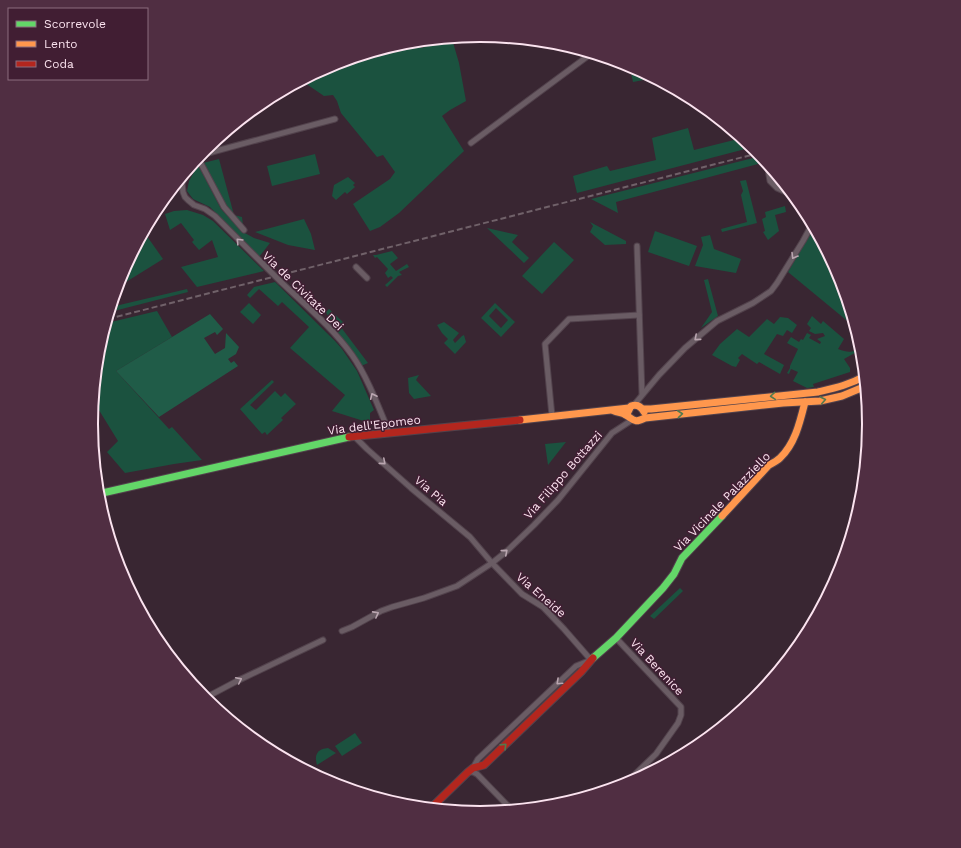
<svg xmlns="http://www.w3.org/2000/svg" width="961" height="848" font-family="'Work Sans',sans-serif">
<rect width="100%" height="100%" fill="#392632"/>
<!-- green -->
<g fill="#1b523f" fill-rule="evenodd">
<path d="M452 39 459 63 466 101 450 110 442 116 464 151 399 213 380 227 370 231 353 204 390 179 395 172 383 155 377 157 341 113 337 101 333 95 324 96 302 81 332 65 405 42H407L409 47 420 45 421 48Z"/>
<path d="M640 71 643 72 664 83 656 84 654 78 633 82 631 73Z"/>
<path d="M688 128 694 150 742 138 753 147 577 193 573 176 607 166 610 171 656 160 652 138Z"/>
<path d="M315 154 320 174 272 186 267 166Z"/>
<path d="M757 157 761 159 758 164 616 202 618 213 591 199Z"/>
<path d="M219 159 234 215 242 217 243 225 231 213 216 188 203 163Z"/>
<path d="M198 165 221 209 243 232 254 238 270 243 259 257 210 207 193 199 187 191 189 181Z"/>
<path d="M348 177 355 183 353 185 355 187 347 194 345 192 336 200 332 196 334 185Z"/>
<path d="M746 180 757 223 722 232 721 229 747 222 741 195 743 191 740 181Z"/>
<path d="M785 206 786 212 775 215 779 231 768 240 763 232 765 231 762 219 766 217 765 212Z"/>
<path d="M187 210 203 215 213 221 264 271 197 287 181 267 218 257 212 240 199 250 192 242 194 240 181 223 170 230 165 214 174 211Z"/>
<path d="M304 219 311 234 315 250 288 245 255 232Z"/>
<path d="M590 222 626 241V244L605 245 590 232 593 226Z"/>
<path d="M487 228 518 235 512 242 529 258 524 263Z"/>
<path d="M816 230 840 275 855 325 851 324 788 272 811 231Z"/>
<path d="M655 231 697 246 689 266 648 252Z"/>
<path d="M144 232 163 259 118 287 121 275Z"/>
<path d="M710 235 714 249 741 259 736 273 695 266 703 245 701 237Z"/>
<path d="M554 242 574 260 542 294 522 276Z"/>
<path d="M392 251 398 258 390 264 396 271 407 264 409 267 399 272 402 275 398 276 387 287 385 285 393 278 391 276 388 278 385 273 388 269 377 257 375 258 373 255H376Z"/>
<path d="M708 279 718 316 701 328 712 312 704 280Z"/>
<path d="M275 282 335 341 342 349 357 371 374 410 370 413V423L332 411 345 395 290 348 309 327 282 302 278 306 259 289 250 298 247 295 254 287Z"/>
<path d="M187 289 188 292 110 312 111 307Z"/>
<path d="M249 303 261 315 253 324 240 312Z"/>
<path d="M495 303 515 322 501 337 481 318ZM496 308 508 320 501 328 489 316Z"/>
<path d="M329 309 344 323 340 326 368 363 361 366 336 333 326 312Z"/>
<path d="M157 311 172 337 116 371 169 429 172 427 202 460 174 464 125 473 107 452 118 441 94 402 99 348 107 323Z"/>
<path d="M812 316 821 324 823 321 844 339 838 349C849 353 851 353 862 347V349L844 359 850 368V372L813 384 814 387 807 388 793 381 798 372 791 369 789 374 787 373 790 368V366L798 349 787 343 791 337 799 342 801 339 803 340 807 333 811 335 809 338 820 344 821 342 817 339 825 336 823 333 815 334 809 331 811 328 807 324Z"/>
<path d="M780 317 788 318 797 325 792 333 787 330 783 336 777 334 764 354 784 365 780 374 759 362 757 364 742 354 738 358 740 360 736 367 732 366 712 355 720 344 737 329 749 337 767 319 774 324Z"/>
<path d="M444 322 459 333 453 340 455 343 462 336 464 335 466 342 455 354 444 343 448 339 442 333 437 325Z"/>
<path d="M419 375 416 380 431 396 414 399 409 393 408 378Z"/>
<path d="M272 380 274 382 250 405 256 410 275 391 281 397 285 393 296 404 281 418 283 420 267 435 265 432 262 434 240 409Z"/>
<path d="M566 442 548 465 545 444Z"/>
<path d="M680 588 683 591 654 619 650 616Z"/>
<path d="M355 733 362 743 342 756 335 746Z"/>
<path d="M328 748 336 753 317 765C314 755 317 749 328 748Z"/>
</g>
<!-- forest -->
<path fill="#205c48" d="M210 314 223 329 217 335 215 332 204 338 215 354 225 348 226 333 239 347 236 354 228 359 231 363 234 361 238 366 159 417 116 371Z"/>
<g fill="none" stroke-linecap="round" stroke-linejoin="round">
<!-- street casing -->
<g stroke="#52424c" stroke-width="7">
<g id="street">
<path d="M471 143 592 53"/>
<path d="M201 155 335 119"/>
<path d="M198 158 224 207 244 230"/>
<path d="M767 163 770 181 777 188 795 196"/>
<path d="M191 167 182 183 183 192 185 197 188 200 194 205 205 209 215 216 267 268"/>
<path d="M637 246 642 394"/>
<path d="M356 267 367 278"/>
<path d="M281 282C305 305 332 327 352 355 367 376 379 408 389 432"/>
<path d="M634 405 659 375 685 348 717 321 753 303 771 291 777 283 803 241 809 230 811 221"/>
<path d="M552 416 545 344 569 319 639 315"/>
<path d="M354 436 367 449 411 488 470 537 492 563 522 594 543 607 564 629 591 660 576 666 478 759 473 768"/>
<path d="M342 631 352 627 381 611 392 607 424 598 457 586 492 563 507 551 534 525 558 500 612 433 632 420"/>
<path d="M616 638 681 707V715L678 723 656 754 624 785"/>
<path d="M205 698 237 681 323 640"/>
<path d="M468 772H473L477 774 512 810"/>
</g>
</g>
<!-- fast casing -->
<g stroke="#52424c" stroke-width="9">
<g id="fast">
<path d="M98 494 349 437"/>
<path d="M593 658 616 638 663 588 674 574 682 558 722 516"/>
</g>
</g>
<!-- slow casing -->
<g stroke="#52424c" stroke-width="9">
<g id="slow">
<path d="M643 409H651L818 392C835 388 849 385 865 376"/>
<path d="M614 411C617 412 621 413 624 414 634 419 633 424 645 418L783 403 820 401 842 396 866 386"/>
<path d="M628 412 631 406C637 404 641 406 644 412"/>
<path d="M520 420 629 408"/>
<path d="M722 516 769 465C773 463 777 461 780 458 795 444 800 422 805 402"/>
</g>
</g>
<!-- jam casing -->
<g stroke="#52424c" stroke-width="9">
<g id="jam">
<path d="M349 437 520 420"/>
<path d="M431 808 468 772 473 768 484 765 581 672 593 658"/>
</g>
</g>
<!-- street -->
<use href="#street" stroke="#6a5c64" stroke-width="5"/>
<!-- fast -->
<use href="#fast" stroke="#63d668" stroke-width="7"/>
<!-- slow -->
<use href="#slow" stroke="#ff974d" stroke-width="7"/>
<!-- jam -->
<use href="#jam" stroke="#b3261e" stroke-width="7"/>
<!-- rail -->
<path stroke="#706169" stroke-width="2" stroke-dasharray="6 3" stroke-linecap="butt" d="M108 319 759 153"/>
<!-- street-bridge casing -->
<g stroke="#52424c" stroke-width="7" stroke-linecap="butt">
<path id="street-bridge" d="M267 268 281 282"/>
</g>
<!-- street-bridge -->
<use href="#street-bridge" stroke="#6a5c64" stroke-width="5"/>
</g>
<!-- one-way arrows -->
<defs><path id="oneway-chevron" d="M-2-3.5L2.5 0L-2 3.5" fill="none" stroke-width="1.6" stroke-linecap="round" stroke-linejoin="round"/></defs>
<g stroke="#baa6b0">
<use href="#oneway-chevron" transform="translate(239 241) rotate(-134)"/>
<use href="#oneway-chevron" transform="translate(794 256) rotate(121)"/>
<use href="#oneway-chevron" transform="translate(697 338) rotate(139)"/>
<use href="#oneway-chevron" transform="translate(373 396) rotate(-115)"/>
<use href="#oneway-chevron" transform="translate(383 462) rotate(41)"/>
<use href="#oneway-chevron" transform="translate(505 552) rotate(-41)"/>
<use href="#oneway-chevron" transform="translate(376 614) rotate(-28)"/>
<use href="#oneway-chevron" transform="translate(239 680) rotate(-26)"/>
<use href="#oneway-chevron" transform="translate(559 682) rotate(137)"/>
</g>
<g stroke="#527a4e">
<use href="#oneway-chevron" transform="translate(773 396) rotate(175)"/>
<use href="#oneway-chevron" transform="translate(823 400) rotate(-11)"/>
<use href="#oneway-chevron" transform="translate(680 414) rotate(-6)"/>
<use href="#oneway-chevron" transform="translate(504 746) rotate(-44)"/>
</g>
<g text-anchor="middle" stroke-width="3" stroke-linejoin="round" paint-order="stroke">
<!-- street labels -->
<g font-size="12" fill="#fbe3ef" stroke="#411e33">
<text transform="translate(303 291) rotate(44)" y="4">Via de Civitate Dei</text>
<text transform="translate(374 425) rotate(-7)" y="4">Via dell'Epomeo</text>
<text transform="translate(563 475) rotate(-49)" y="4">Via Filippo Bottazzi</text>
<text transform="translate(431 491) rotate(40)" y="4">Via Pia</text>
<text transform="translate(722 502) rotate(-46)" y="4">Via Vicinale Palazziello</text>
<text transform="translate(541 595) rotate(41)" y="4">Via Eneide</text>
<text transform="translate(657 667) rotate(47)" y="4">Via Berenice</text>
</g>
</g>
<!-- crop -->
<path d="M0 0H961V848H0ZM98 424a382 382 0 1 1 764 0a382 382 0 1 1-764 0Z" fill="#502e42" fill-rule="evenodd"/>
<path fill="none" stroke="#fbe3ef" stroke-width="2" d="M98 424a382 382 0 1 1 764 0a382 382 0 1 1-764 0Z"/>
<!-- legend -->
<rect x="8" y="8" width="140" height="72" fill="#411e33" stroke="#8b6d7e"/>
<rect x="16" y="21" width="20" height="6" fill="#63d668" stroke="#8b6d7e"/>
<text x="44" y="28" font-size="12" fill="#fbe3ef">Scorrevole</text>
<rect x="16" y="41" width="20" height="6" fill="#ff974d" stroke="#8b6d7e"/>
<text x="44" y="48" font-size="12" fill="#fbe3ef">Lento</text>
<rect x="16" y="61" width="20" height="6" fill="#b3261e" stroke="#8b6d7e"/>
<text x="44" y="68" font-size="12" fill="#fbe3ef">Coda</text>
</svg>
